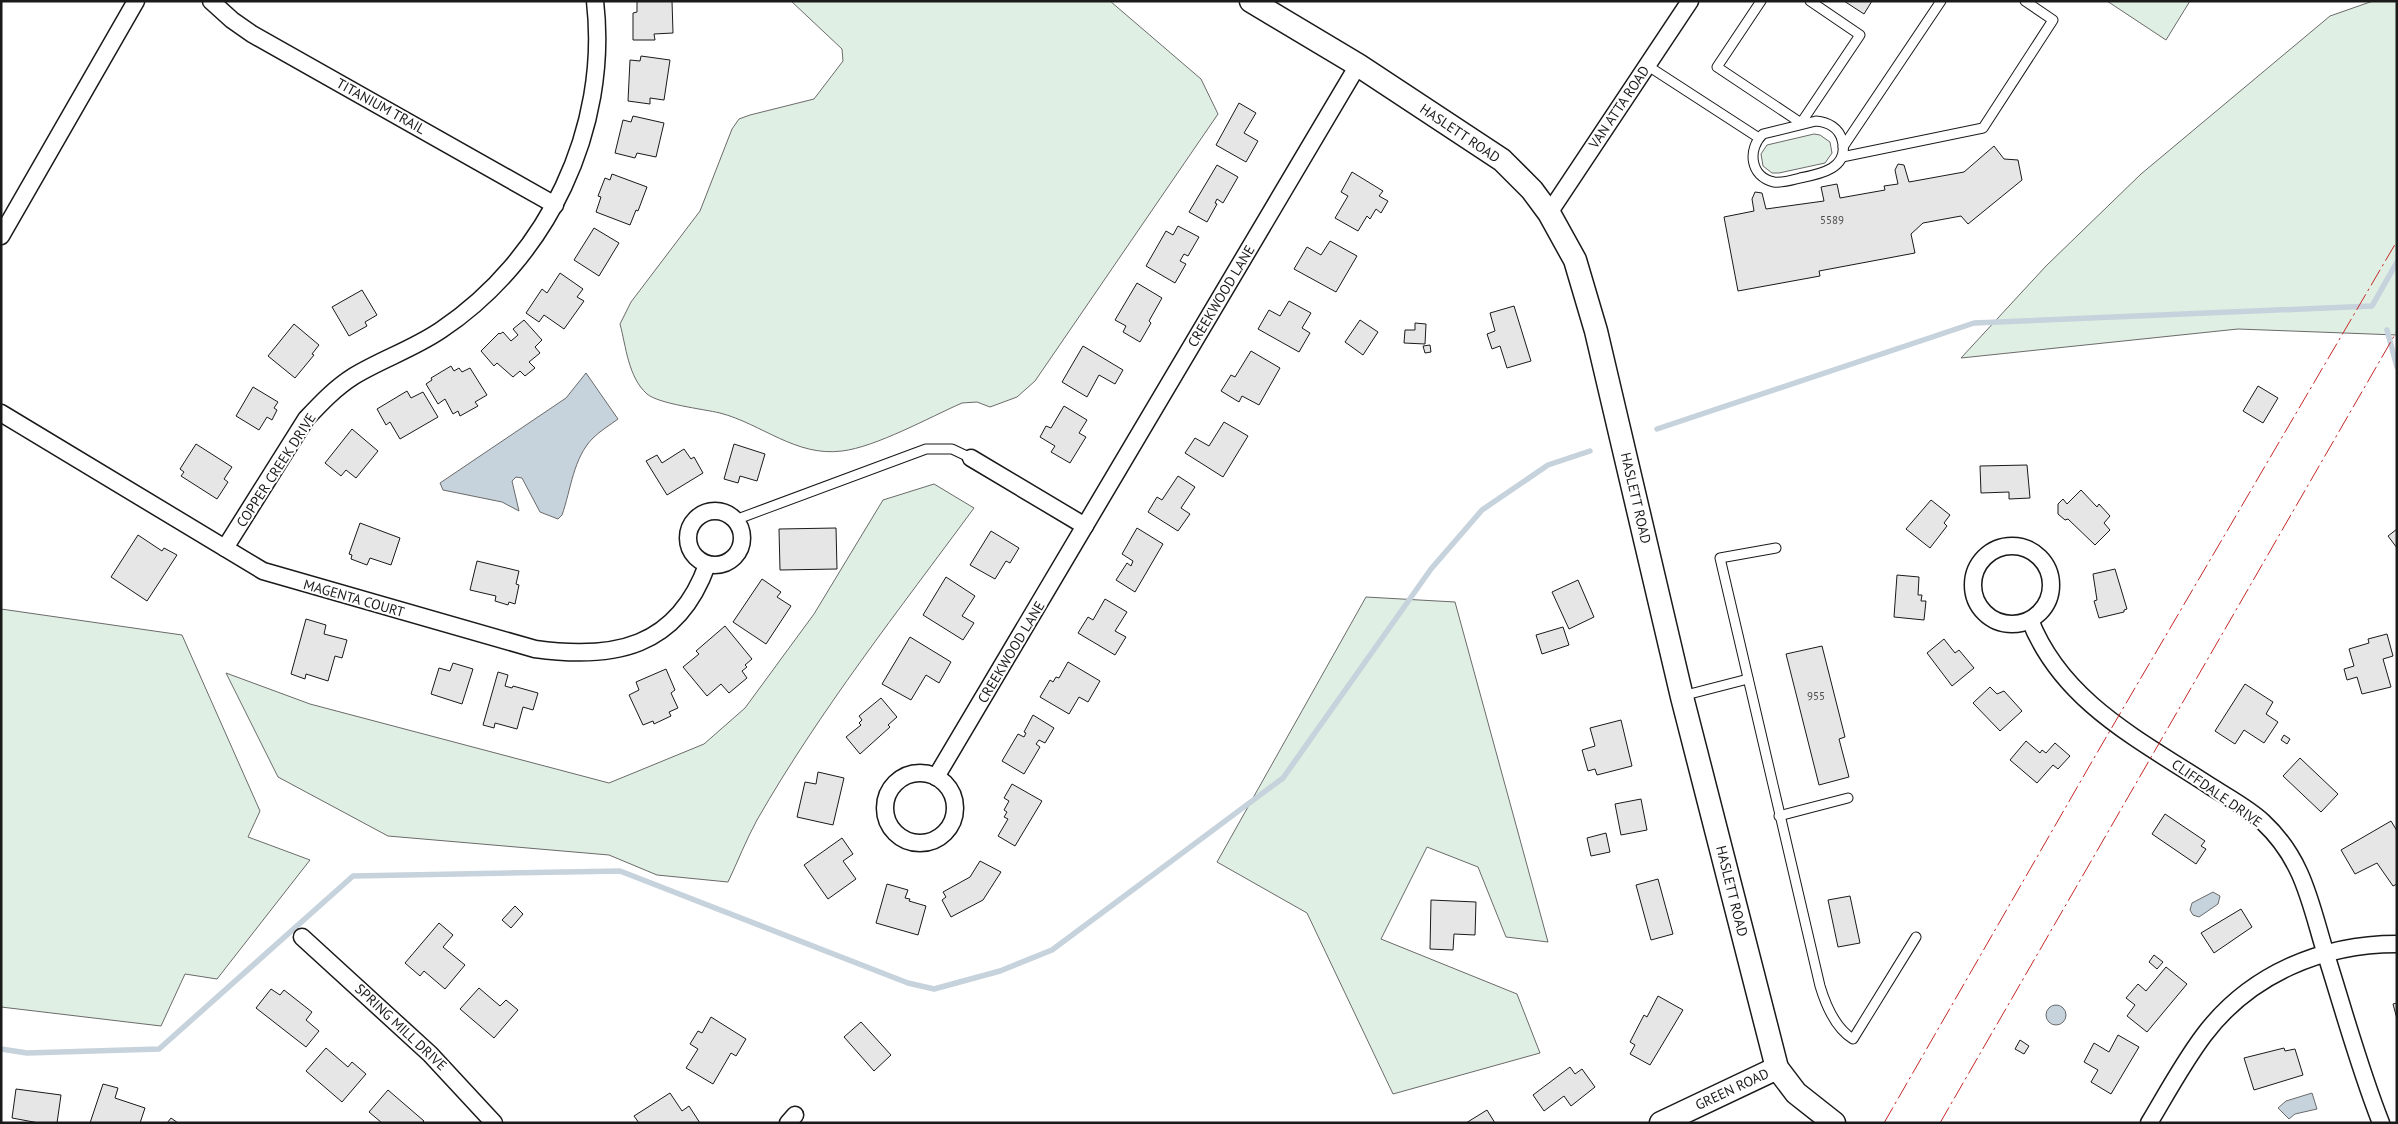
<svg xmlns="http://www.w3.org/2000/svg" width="2398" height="1124" font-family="'PT Sans',sans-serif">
<rect width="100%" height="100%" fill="#fff"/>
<!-- green -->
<g fill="#e0efe3" stroke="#6a6a6a">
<path d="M791 1H1110L1201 79 1218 114 1035 381 1017 397 990 407 977 402 962 403C930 417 876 447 842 451 796 457 762 424 720 413 703 409 659 404 647 394 628 377 626 346 620 324L631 302 700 211 732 129 739 119 750 115 814 99 843 61 842 49Z"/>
<path d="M2107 1H2190L2166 40Z"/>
<path d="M2373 1H2397V335L2238 329 1961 358 2046 266 2141 174 2330 16Z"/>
<path d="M1814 134 1820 135 1830 142 1832 153 1825 163 1779 173H1772L1763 166 1761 154 1767 145Z"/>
<path d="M934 484 974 508C899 610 820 710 757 820 746 840 738 861 728 882L657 875 609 855 388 836 278 777 226 673 310 704 609 783 704 744 745 708 814 614 883 500Z"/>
<path d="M1366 597 1455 602 1548 942 1506 937 1478 867 1427 847 1381 939 1517 994 1540 1053 1393 1094 1307 913 1217 862Z"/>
<path d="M1 609 182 635 260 811 248 837 310 860 217 979 185 974 161 1026 1 1007Z"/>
</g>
<!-- water -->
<g fill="#c6d2dc" stroke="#6a6a6a">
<path d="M586 373 618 419C610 425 600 431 593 438 573 458 571 490 562 515L558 519 540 512 522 478 516 477 512 481 519 511 502 502 443 490 440 483 566 398Z"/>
<path d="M2213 892 2220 896 2218 904 2199 917 2193 915 2190 910 2192 903Z"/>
<circle cx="2056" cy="1015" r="10"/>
<path d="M2312 1093 2317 1109 2295 1114 2289 1119 2278 1108 2286 1101Z"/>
</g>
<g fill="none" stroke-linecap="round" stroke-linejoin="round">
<!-- stream -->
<g stroke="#c6d2dc" stroke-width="5.5">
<path d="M2387 330 2397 367"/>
<path d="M1657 429 1974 323 2372 306 2397 262"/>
<path d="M1 1049 27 1053 159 1049 353 876 620 871 908 983 934 989 1000 971 1052 950 1283 778 1431 569 1482 510 1548 465 1590 451"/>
</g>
</g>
<!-- building -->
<g fill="#e6e6e6" stroke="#1a1a1a">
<path d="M637 1H672L673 33 654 34 655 40H633V13L637 12Z"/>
<path d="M1844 1H1872L1864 14Z"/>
<path d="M641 56 670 60 664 100 650 98V104L628 101 630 60 640 61Z"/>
<path d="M1239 103 1256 113 1244 133 1258 141 1246 162 1216 145Z"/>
<path d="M633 116 664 123 656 157 637 153 635 158 615 153 623 120 631 122Z"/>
<path d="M1994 146 2004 159 2018 160 2022 180 1968 224 1961 216 1923 223 1911 234 1915 253 1819 271 1820 276 1738 291 1724 217 1754 211 1752 199 1755 192 1762 193 1766 209 1824 201 1821 187 1837 184 1840 198 1885 190 1884 186 1898 184 1895 170 1898 164 1904 165 1909 182 1964 172Z"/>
<path d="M1217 165 1238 177 1223 203 1217 199 1215 203 1217 204 1207 222 1189 212Z"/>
<path d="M1352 172 1383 191 1379 196 1388 201 1381 213 1376 209 1370 219 1367 216 1358 231 1335 218 1348 196 1341 192Z"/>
<path d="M612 174 647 187 638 211 636 210 630 225 596 212 601 197 598 196 605 178 610 180Z"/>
<path d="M1178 226 1199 237 1188 256 1184 254 1180 261 1186 264 1175 283 1146 266 1166 231 1173 235Z"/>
<path d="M594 228 619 243 599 276 574 260Z"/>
<path d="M1330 241 1357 256 1336 292 1294 269 1307 247 1321 255Z"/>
<path d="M560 273 583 289 577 297 584 301 564 329 544 315 539 322 526 313 542 289 547 293Z"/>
<path d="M1137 283 1162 298 1149 321 1151 323 1140 342 1123 332 1126 326 1115 320Z"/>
<path d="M362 290 377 315 365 322 367 326 349 336 332 307Z"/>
<path d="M1289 301 1311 313 1302 328 1310 333 1299 352 1258 329 1269 310 1280 316Z"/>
<path d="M1514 306 1531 361 1507 368 1500 346 1492 349 1487 334 1495 331 1490 313Z"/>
<path d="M524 320 542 340 535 347 540 353 529 362 535 368 525 376 520 371 513 377 497 363 494 366 481 351 499 333 500 334 503 332 511 341 518 335 513 329Z"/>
<path d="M1360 320 1378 332 1363 355 1345 342Z"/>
<path d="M1415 323 1426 324 1425 344 1404 343 1405 330H1415Z"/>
<path d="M294 324 319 345 312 354 314 355 295 378 268 356Z"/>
<path d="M1430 345 1431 352 1425 353 1423 346Z"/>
<path d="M1083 346 1123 370 1115 384 1099 375 1087 397 1062 382Z"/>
<path d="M1251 351 1280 368 1259 405 1242 396 1239 402 1221 391 1231 375 1235 377Z"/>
<path d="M451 366 454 371 459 368 462 372 470 368 487 395 475 402 478 406 460 416 458 411 453 414 445 399 438 404 426 384 432 380 431 378Z"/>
<path d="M2258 386 2278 398 2263 423 2243 411Z"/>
<path d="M253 387 278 402 274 408 277 410 272 420 267 417 259 430 236 416Z"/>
<path d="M407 391 411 398 423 392 438 417 400 439 390 422 386 425 377 409Z"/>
<path d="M1064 406 1087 420 1079 433 1086 437 1070 463 1051 452 1055 446 1040 437 1046 426 1051 428Z"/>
<path d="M1224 422 1248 436 1223 477 1185 453 1195 438 1209 446Z"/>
<path d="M352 429 378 451 356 478 346 470 341 476 325 463Z"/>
<path d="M196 444 232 467 224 479 228 482 217 499 181 476 184 472 180 469Z"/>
<path d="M734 444 765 454 757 481 740 476 738 483 724 479Z"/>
<path d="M684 449 691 459 694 457 703 473 667 495 646 461 657 455 662 463Z"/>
<path d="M2027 465 2030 498 2009 499V492L1981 493 1980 466Z"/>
<path d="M1178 476 1195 487 1181 508 1190 514 1178 531 1148 512 1157 497 1162 500Z"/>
<path d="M2081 490 2097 507 2099 504 2110 516 2104 523 2110 530 2095 545 2068 519 2065 520 2058 514V504L2063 499 2067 504Z"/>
<path d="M1931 500 1950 515 1944 523 1947 526 1930 548 1906 529Z"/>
<path d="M360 523 400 538 391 565 370 558 367 565 351 559 352 555 349 554Z"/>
<path d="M836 528 837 569 780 570 779 529Z"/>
<path d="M1137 528 1163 544 1135 592 1116 580 1127 563 1131 566 1133 561 1122 554Z"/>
<path d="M2397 529V548L2388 536Z"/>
<path d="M991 531 1019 548 1010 563 1006 561 995 579 970 565Z"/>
<path d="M138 535 162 551 164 548 177 555 147 601 111 577Z"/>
<path d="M477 561 519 571 516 584 519 585 515 604 509 602 508 605 495 601 496 596 470 590Z"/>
<path d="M2115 569 2127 609 2124 610V612L2099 618 2094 601 2097 600 2093 574Z"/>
<path d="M1897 575 1919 577 1918 595H1922L1921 601H1926L1924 620 1894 617Z"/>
<path d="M946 577 975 596 962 616 974 623 963 640 923 615Z"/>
<path d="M762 579 781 592 777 597 791 606 766 644 733 622Z"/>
<path d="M1578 580 1594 617 1569 629 1552 592Z"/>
<path d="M1105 599 1127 612 1115 631 1126 637 1115 655 1078 633 1088 617 1093 620Z"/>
<path d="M306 619 326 625 324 634 347 640 342 658 335 656 328 681 306 674 305 679 291 674Z"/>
<path d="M725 626 752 659 745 665 747 667 742 671 747 678 729 693 721 684 707 696 683 667 699 654 696 651Z"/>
<path d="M1563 627 1569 645 1542 654 1536 635Z"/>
<path d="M2387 634 2393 656 2383 659 2391 687 2362 694 2357 677 2347 680 2344 669 2354 666 2349 649 2369 643 2368 639Z"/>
<path d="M910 637 951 662 939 683 926 675 911 700 882 684Z"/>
<path d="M1944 639 1955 653 1959 650 1974 668 1952 686 1927 653Z"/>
<path d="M1822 646 1845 737 1839 739 1849 777 1819 785 1786 654Z"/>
<path d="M1068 662 1100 681 1088 702 1079 697 1069 714 1040 697 1050 680 1053 682 1056 677 1059 678Z"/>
<path d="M453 663 473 669 462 704 431 694 439 668 450 671Z"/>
<path d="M666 669 675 690 671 693 678 708 669 712 671 716 654 724 653 721 643 725 629 695 639 690 636 682Z"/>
<path d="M498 672 508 675 505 686 512 688 513 686 538 693 533 710 523 707 517 729 495 723 494 728 483 725Z"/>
<path d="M2245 684 2273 702 2266 714 2278 722 2264 743 2244 730 2235 744 2215 731Z"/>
<path d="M1990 687 1997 694 2004 691 2022 711 2000 731 1973 703Z"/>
<path d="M881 698 897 717 888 725 890 727 860 754 846 737 861 725 859 723 862 720 859 716Z"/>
<path d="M1033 715 1054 728 1045 743 1039 740 1036 744 1040 747 1024 774 1002 761 1018 734 1024 737 1026 733 1024 732Z"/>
<path d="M1621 720 1632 766 1597 775 1595 769 1588 771 1582 750 1595 746 1590 728Z"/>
<path d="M2284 735 2290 739 2287 744 2281 740Z"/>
<path d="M2026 741 2040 753 2042 750 2046 753 2055 743 2070 756 2058 769 2053 765 2037 783 2010 760Z"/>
<path d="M2300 758 2338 794 2321 812 2283 776Z"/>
<path d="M818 772 844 778 833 825 797 817 805 782 816 784Z"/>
<path d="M1012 784 1042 801 1015 846 998 836 1008 819 1004 817 1007 812 1004 810 1009 801 1004 798Z"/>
<path d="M1641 799 1647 830 1621 835 1615 804Z"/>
<path d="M2165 814 2205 841 2201 846 2206 849 2196 864 2152 834Z"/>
<path d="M2391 821 2397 831V884L2393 886 2377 863 2355 874 2341 850Z"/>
<path d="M1606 833 1610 852 1591 856 1587 838Z"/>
<path d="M842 838 853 854 843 861 856 879 828 899 804 865Z"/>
<path d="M980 861 1001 872 983 900 951 917 942 900 946 897 943 892 970 877Z"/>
<path d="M1658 879 1673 934 1651 940 1636 885Z"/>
<path d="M887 884 908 890 905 898 910 899 909 901 926 906 918 935 876 923Z"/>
<path d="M1850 896 1860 943 1838 947 1828 900Z"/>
<path d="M1431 900 1476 902 1475 935 1454 934 1453 950 1430 949Z"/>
<path d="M515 906 523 914 511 928 502 920Z"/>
<path d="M2241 909 2252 927 2214 953 2201 933Z"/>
<path d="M439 923 453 935 443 947 465 965 445 989 424 971 420 976 405 963Z"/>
<path d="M2154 955 2163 962 2157 969 2149 962Z"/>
<path d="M2166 967 2187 984 2147 1032 2127 1016 2135 1005 2126 998 2138 984 2146 991Z"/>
<path d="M479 988 500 1006 506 1000 518 1010 494 1038 460 1009Z"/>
<path d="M271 989 280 995 284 990 312 1012 306 1020 319 1031 306 1047 256 1008Z"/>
<path d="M1658 996 1683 1010 1650 1065 1630 1054 1635 1045 1630 1042 1644 1015 1647 1017Z"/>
<path d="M2397 1003V1019L2393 1004Z"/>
<path d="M711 1017 746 1039 736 1056 731 1053 713 1084 686 1068 698 1049 690 1044 698 1031 702 1033Z"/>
<path d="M861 1022 891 1055 874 1071 844 1037Z"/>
<path d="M2118 1035 2139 1047 2111 1094 2091 1082 2098 1070 2084 1062 2094 1043 2109 1052Z"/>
<path d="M2020 1040 2029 1046 2024 1054 2015 1049Z"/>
<path d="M326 1048 348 1067 352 1062 366 1074 342 1102 306 1071Z"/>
<path d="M2284 1048 2285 1051 2295 1049 2303 1075 2254 1090 2244 1058Z"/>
<path d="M1570 1067 1575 1074 1582 1069 1595 1087 1571 1106 1564 1096 1544 1111 1533 1095Z"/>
<path d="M103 1084 118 1088 115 1098 145 1108 140 1123H90Z"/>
<path d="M16 1089 61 1095 57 1123H39L12 1118Z"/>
<path d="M388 1090 424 1121 422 1123H382L369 1112Z"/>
<path d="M670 1093 682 1111 689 1106 700 1123H639L634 1116Z"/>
<path d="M1487 1110 1495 1123H1466Z"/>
<path d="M171 1118 178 1123H167Z"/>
</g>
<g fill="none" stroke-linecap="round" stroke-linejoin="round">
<!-- lane casing -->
<g stroke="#1a1a1a" stroke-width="11">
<g id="lane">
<path d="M1761 1 1717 67 1801 123 1860 35 1810 1"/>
<path d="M1648 66 1759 138"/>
<path d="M1816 121C1828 122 1839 128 1842 140 1850 168 1821 174 1800 178 1792 180 1783 183 1774 182 1750 177 1747 149 1763 134Z"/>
<path d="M1843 147 1941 1"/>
<path d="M1842 157 1983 128 2053 20 2025 1"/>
<path d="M735 520 926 449H952L971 458"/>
<path d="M1776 548 1720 558 1820 986C1826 1006 1835 1028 1853 1039L1916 937"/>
<path d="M1682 696 1748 679"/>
<path d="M1779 816 1848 798"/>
</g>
</g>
<!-- street casing -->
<g stroke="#1a1a1a" stroke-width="19">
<g id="street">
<path d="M211 1 232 20 252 34 555 205"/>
<path d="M1549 213 1690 1"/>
<path d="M1 236 136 1"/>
<path d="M1 413 263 571 535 649C614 660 677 648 707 565"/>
<path d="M971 458 1085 526"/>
<circle cx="715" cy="538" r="27"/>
<circle cx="2012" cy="585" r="39"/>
<path d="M225 548 306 419C321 403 335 388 354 376 382 359 413 349 441 330 547 259 610 129 595 1"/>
<path d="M2030 620C2062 702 2140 740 2210 786 2227 797 2248 808 2263 822 2306 862 2311 909 2328 961 2345 1015 2360 1070 2381 1123"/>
<circle cx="920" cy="808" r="35"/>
<path d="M936 777 1358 65"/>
<path d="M302 937 430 1054 494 1123"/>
<path d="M788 1123 795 1115"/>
<path d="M2149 1123C2167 1093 2183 1063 2204 1035 2250 974 2322 944 2397 944"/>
</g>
</g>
<!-- secondary casing -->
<g stroke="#1a1a1a" stroke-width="25">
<g id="secondary">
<path d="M1251 1 1358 65 1502 160 1532 190 1549 213 1575 260 1596 331 1682 697 1777 1068 1796 1093 1834 1123"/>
<path d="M1661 1123 1777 1068"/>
</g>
</g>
<!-- lane -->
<use href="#lane" stroke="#fff" stroke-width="9"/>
<!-- street -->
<use href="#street" stroke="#fff" stroke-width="16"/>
<!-- secondary -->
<use href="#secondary" stroke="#fff" stroke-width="22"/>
<!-- power -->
<g stroke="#c62828" stroke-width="1" stroke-dasharray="18 4 2.5 4" stroke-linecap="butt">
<path d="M1884 1123 2094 758 2397 241"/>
<path d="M1940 1123 2397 331"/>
</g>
</g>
<g text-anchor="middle" stroke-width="4" stroke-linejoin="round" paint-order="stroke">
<!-- number labels -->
<g font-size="11" fill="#4d4d4d">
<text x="1832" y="224">5589</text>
<text x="1816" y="700">955</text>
</g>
<!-- street labels -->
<g font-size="14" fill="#1a1a1a" stroke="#fff">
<text transform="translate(381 106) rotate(29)" y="5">TITANIUM TRAIL</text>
<text transform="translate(1619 107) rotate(-56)" y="5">VAN ATTA ROAD</text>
<text transform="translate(1460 133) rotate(34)" y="5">HASLETT ROAD</text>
<text transform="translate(1221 296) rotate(-59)" y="5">CREEKWOOD LANE</text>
<text transform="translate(276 470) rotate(-57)" y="5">COPPER CREEK DRIVE</text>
<text transform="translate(1636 498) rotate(77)" y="5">HASLETT ROAD</text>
<text transform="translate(354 598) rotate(16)" y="5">MAGENTA COURT</text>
<text transform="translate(1011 652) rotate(-59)" y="5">CREEKWOOD LANE</text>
<text transform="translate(2217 793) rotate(35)" y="5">CLIFFDALE DRIVE</text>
<text transform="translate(1732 891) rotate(76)" y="5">HASLETT ROAD</text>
<text transform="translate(401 1027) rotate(43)" y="5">SPRING MILL DRIVE</text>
<text transform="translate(1732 1089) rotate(-25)" y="5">GREEN ROAD</text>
</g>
</g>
<!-- border -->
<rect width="2398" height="1124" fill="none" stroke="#1a1a1a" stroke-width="5"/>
</svg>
